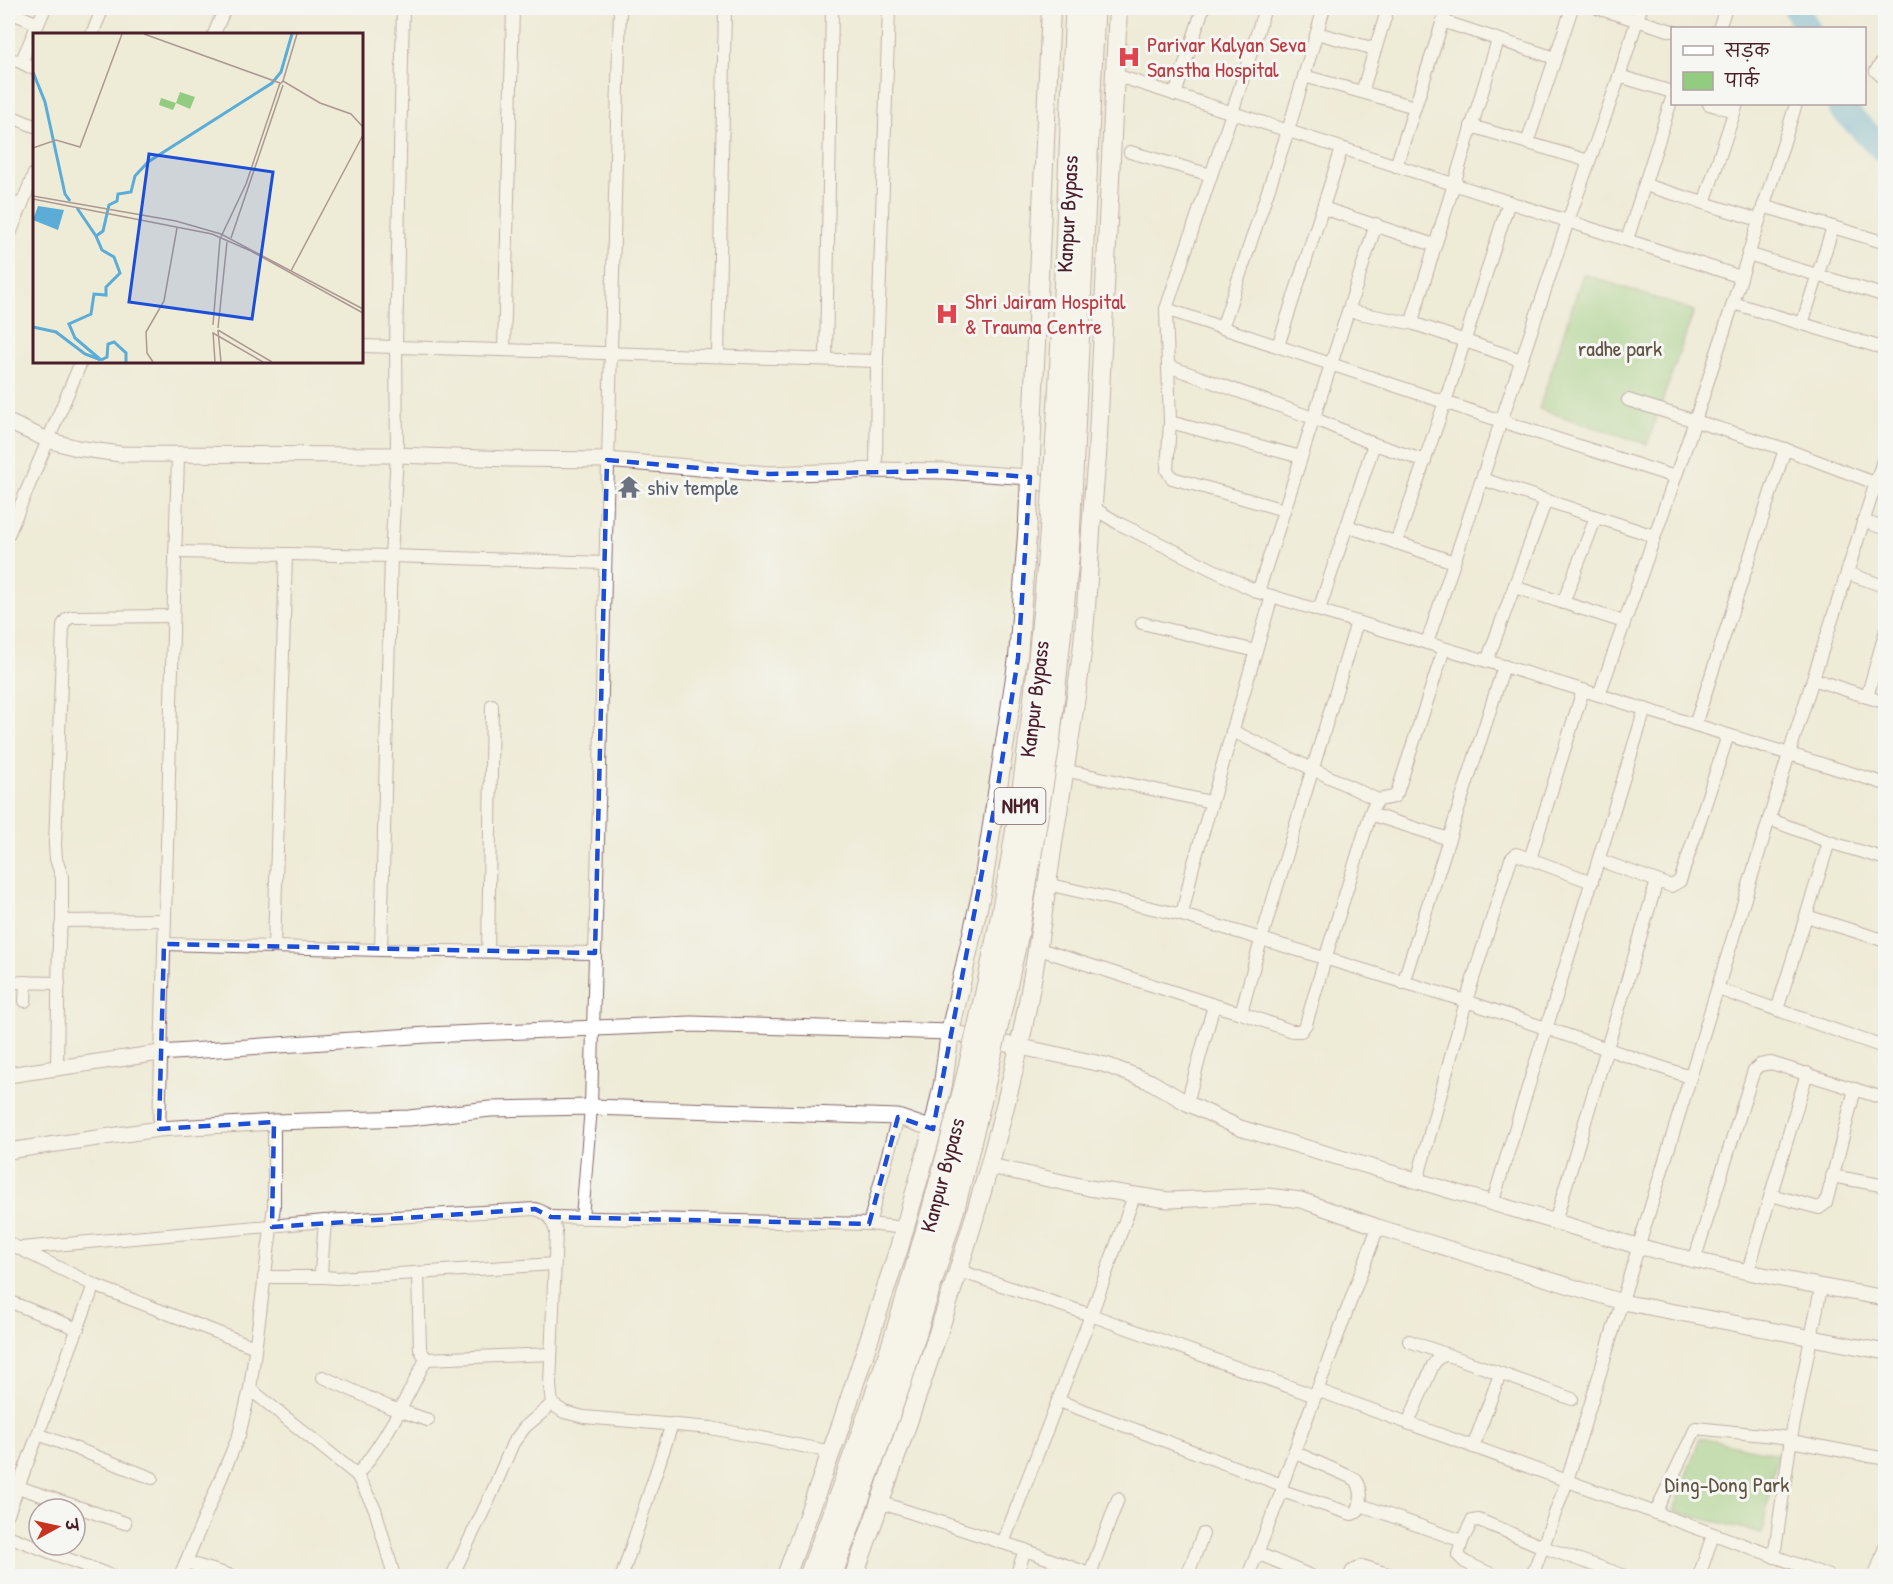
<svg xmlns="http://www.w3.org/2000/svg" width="1893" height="1584" font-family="'Patrick Hand','Playpen Sans Deva',sans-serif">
<rect width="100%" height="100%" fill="#f6f6f2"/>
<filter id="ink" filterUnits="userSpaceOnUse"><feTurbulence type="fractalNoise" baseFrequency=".0167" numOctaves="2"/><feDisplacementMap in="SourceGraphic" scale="12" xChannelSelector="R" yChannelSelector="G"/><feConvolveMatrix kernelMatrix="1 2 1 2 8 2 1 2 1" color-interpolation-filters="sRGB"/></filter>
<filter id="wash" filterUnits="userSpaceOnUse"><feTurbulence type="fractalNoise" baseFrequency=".008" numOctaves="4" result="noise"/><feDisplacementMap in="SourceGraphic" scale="24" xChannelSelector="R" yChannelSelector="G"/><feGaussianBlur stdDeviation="1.35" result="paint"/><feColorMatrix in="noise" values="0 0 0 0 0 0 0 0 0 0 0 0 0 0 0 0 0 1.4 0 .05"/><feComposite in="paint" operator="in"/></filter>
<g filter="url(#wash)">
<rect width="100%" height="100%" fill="#eeebd7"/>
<!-- green -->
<g fill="#92cc80" stroke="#6e7656" stroke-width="1.5">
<path d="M1583 274 1694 311 1647 444 1539 409Z"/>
<path d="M1700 1438 1777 1454 1762 1533 1673 1511Z"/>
</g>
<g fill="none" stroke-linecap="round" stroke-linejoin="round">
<!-- river -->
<g stroke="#5bacd6" stroke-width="26">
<path d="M1796 8 1807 28"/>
<path d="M1841 104V108L1886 152"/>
</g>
</g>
</g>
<g filter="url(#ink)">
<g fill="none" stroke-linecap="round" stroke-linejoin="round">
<!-- minor casing -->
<g stroke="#836667" stroke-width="14">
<g id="minor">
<path d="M1265 8 1232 113 1166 309 1501 421 1675 477"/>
<path d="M1597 8 1672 31"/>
<path d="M8 11 38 24"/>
<path d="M1442 21 1555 58"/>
<path d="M1719 28 1726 8"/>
<path d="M1317 33 1375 49"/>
<path d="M92 34 103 8"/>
<path d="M214 34 225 8"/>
<path d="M1886 56 1876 71 1886 80"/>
<path d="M8 59 18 61 22 60 45 8"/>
<path d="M18 61 34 69"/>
<path d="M1115 75 1741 277"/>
<path d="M1304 76 1415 107"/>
<path d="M1619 76 1672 92"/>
<path d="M1362 92 1388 8"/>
<path d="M1175 95 1203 8"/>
<path d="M1709 104 1734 111"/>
<path d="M8 115 34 126"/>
<path d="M1471 126 1589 161"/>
<path d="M1527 143 1572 8"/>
<path d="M1130 152 1211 175"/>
<path d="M1396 166 1447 8"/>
<path d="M1645 185 1759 220"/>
<path d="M8 200 21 206"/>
<path d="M1704 203 1737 104"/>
<path d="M1763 206 1886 243"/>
<path d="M1323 208 1434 245"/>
<path d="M8 239 34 174"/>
<path d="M1627 240 1672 98"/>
<path d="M1748 254 1886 296"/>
<path d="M1733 303 1796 104"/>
<path d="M1166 309 1170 422 1167 470 1172 478 1284 510"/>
<path d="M1349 311 1415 324 1521 360"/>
<path d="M1415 324 1413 318 1498 40"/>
<path d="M1802 324 1833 227"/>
<path d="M1222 328 1288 131 1324 8"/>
<path d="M362 346 877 361"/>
<path d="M1278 346 1342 148"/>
<path d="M504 350 513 8"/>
<path d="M718 356 725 8"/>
<path d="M826 359 832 8"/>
<path d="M1168 366 1313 418 1374 444 1425 461"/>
<path d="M1628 400 1785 449 1695 725"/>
<path d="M1170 422 1301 457"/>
<path d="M1785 449 1875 483"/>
<path d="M876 470 877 361 889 8"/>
<path d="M1482 479 1654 536"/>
<path d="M1092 507 1118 523 1258 592 1599 695 1886 784"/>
<path d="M1863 521 1886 529"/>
<path d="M1347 526 1454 562"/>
<path d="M8 535 81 362"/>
<path d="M1396 543 1445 402 1509 202"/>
<path d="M175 552 391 556 605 563"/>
<path d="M1847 573 1886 587"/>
<path d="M1514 587 1624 622"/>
<path d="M1258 592 1376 224"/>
<path d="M1563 603 1596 517"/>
<path d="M1319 610 1374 444"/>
<path d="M1142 623 1256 651"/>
<path d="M1427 643 1568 221 1617 83 1641 8"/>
<path d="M1487 661 1546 500"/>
<path d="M1813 679 1886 703"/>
<path d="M1583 690 1530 859 1516 854 1511 859 1466 1001 1690 1077"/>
<path d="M1599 695 1695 421 1733 303 1886 349"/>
<path d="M1867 697 1886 630"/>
<path d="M1232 731 1378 800"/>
<path d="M1064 770 1211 802"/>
<path d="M1370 814 1449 839"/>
<path d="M1769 819 1829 842"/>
<path d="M1530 859 1592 882"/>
<path d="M1599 860 1671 886 1680 881 1728 735"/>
<path d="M1047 884 1182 915 1466 1001 1417 1181"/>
<path d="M1182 915 1193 866 1272 596"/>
<path d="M1806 916 1886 941"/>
<path d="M62 921V877L56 859 55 845 63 625 67 619 72 617 173 616"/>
<path d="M164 944 381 950 595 953"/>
<path d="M274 947 286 554"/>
<path d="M1036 948 1214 1005"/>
<path d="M381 950 391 556 397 455 396 346 403 8"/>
<path d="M488 951 492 705"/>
<path d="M8 982 59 983"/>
<path d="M1403 983 1504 666"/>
<path d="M1718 989 1886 1048"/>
<path d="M25 1001 26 982"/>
<path d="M1777 1010 1829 842 1886 859"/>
<path d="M1241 1013 1292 1031H1301L1306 1024 1325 959 1372 809 1378 800 1394 797 1397 793 1444 649"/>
<path d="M57 1068 59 937 62 921 164 920"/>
<path d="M1187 1103 1214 1005 1241 1013 1261 940 1357 622"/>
<path d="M159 1129 178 455"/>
<path d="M1832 1176 1886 1186"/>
<path d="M1771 1195 1819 1208 1826 1203 1855 1089"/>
<path d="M1492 1204 1645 709"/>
<path d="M551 1217 869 1224 905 1228"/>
<path d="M582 1218 591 1107 620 8"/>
<path d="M325 1221 321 1272 325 1277 337 1278 554 1264"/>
<path d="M1555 1222 1657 881"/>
<path d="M869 1224 898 1117"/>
<path d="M8 1243 94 1285 255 1347"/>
<path d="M21 1248 325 1221 535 1209C549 1213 551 1218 556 1231L550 1386 552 1404 564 1412 584 1417 711 1428 832 1452"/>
<path d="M1694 1261 1754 1070 1760 1065 1771 1063 1886 1099"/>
<path d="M957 1270 1091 1315 1315 1396"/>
<path d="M1748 1271 1807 1073"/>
<path d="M418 1273 420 1349 426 1359 551 1354"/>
<path d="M264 1277H325"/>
<path d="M8 1301 78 1329"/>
<path d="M1409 1341 1572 1399"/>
<path d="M323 1377 389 1407 428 1420"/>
<path d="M250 1389 357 1475 375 1509 394 1576"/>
<path d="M1317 1390 1829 1576"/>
<path d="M1059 1401 1282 1485"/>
<path d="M1408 1423 1433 1365 1438 1358 1446 1355"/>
<path d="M38 1434 152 1478"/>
<path d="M1791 1441 1886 1459"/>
<path d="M1473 1447 1500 1374"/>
<path d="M357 1475C386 1440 406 1399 426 1359"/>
<path d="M18 1487 125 1523"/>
<path d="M1282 1491 1352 1514 1357 1512C1362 1502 1363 1488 1355 1479L1294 1452"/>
<path d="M879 1502 1025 1550 1095 1576"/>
<path d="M1361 1505 1462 1541"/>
<path d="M1655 1513 1696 1428 1791 1438"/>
<path d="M8 1514 94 1285"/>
<path d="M8 1536 112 1576"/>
<path d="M1003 1543 1091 1315 1134 1196"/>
<path d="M1257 1553 1311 1576"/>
<path d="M1774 1557 1791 1438 1821 1288"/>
<path d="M186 1562 232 1576"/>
<path d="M1090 1574 1118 1499"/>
<path d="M180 1576 239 1435 250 1389 274 1206V1122"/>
<path d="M452 1576 491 1495 513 1443 525 1427 552 1404"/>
<path d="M622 1576 672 1424"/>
<path d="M1016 1576 1025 1550"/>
<path d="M1187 1576 1203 1534"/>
<path d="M1248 1576 1282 1491V1485L1378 1227"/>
<path d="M1350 1576 1352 1571 1362 1566 1394 1576"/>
<path d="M1495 1576 1465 1562 1458 1555 1462 1541 1472 1521 1479 1520 1543 1547 1625 1576"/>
<path d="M1532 1576 1567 1481 1789 754 1886 451"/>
<path d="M1699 1576 1713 1535"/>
<path d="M1875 1576 1886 1544"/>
</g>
</g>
<!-- tertiary casing -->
<g stroke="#836667" stroke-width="17">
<g id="tertiary">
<path d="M8 422 48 440 77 448 120 454 397 455 509 459 607 460 769 474 876 470 944 471 1030 477 1060 491"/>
<path d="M8 1075 160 1053 427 1035 691 1024 950 1032 1106 1065 1151 1082 1187 1103 1240 1128 1637 1246C1719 1267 1802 1284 1886 1298"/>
<path d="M8 1151 159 1129 274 1122 409 1118 490 1109 591 1107 898 1117 933 1129"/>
<path d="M990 1166 1089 1188 1168 1200 1267 1196 1301 1200 1378 1227 1622 1302 1886 1352"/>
</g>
</g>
<!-- secondary casing -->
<g stroke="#836667" stroke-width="20">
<g id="secondary">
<path d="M786 1576 841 1425 899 1248 933 1129 943 1084 950 1032 982 890 1018 658 1028 521 1051 8"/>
<path d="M854 1576C915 1403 979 1227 1019 1047 1034 978 1044 906 1054 836 1064 775 1074 714 1082 653 1089 588 1090 522 1097 457L1118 8"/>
</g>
</g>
<!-- minor -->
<use href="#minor" stroke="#fff" stroke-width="12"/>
<!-- tertiary -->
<use href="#tertiary" stroke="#fff" stroke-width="15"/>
<!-- secondary -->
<use href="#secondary" stroke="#fff" stroke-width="18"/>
<!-- trunk-bridge casing -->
<g stroke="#836667" stroke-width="23" stroke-linecap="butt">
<g id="trunk-bridge">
<path d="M810 1576C842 1488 876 1400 903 1311 954 1144 995 974 1021 802 1060 539 1064 272 1076 8"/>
<path d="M831 1576 901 1381 954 1208 982 1095 1018 933 1049 744 1068 560 1094 8"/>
</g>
</g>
<!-- trunk-bridge -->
<use href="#trunk-bridge" stroke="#fff" stroke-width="21"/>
</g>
</g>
<!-- marked area -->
<path d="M0 0H1893V1584H0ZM607 460 769 474 944 471 1030 477 1018 658 996 799 933 1129 898 1117 869 1224 551 1217 535 1209 272 1227 274 1122 159 1129 164 944 595 953Z" fill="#eeebd7" fill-opacity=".55" fill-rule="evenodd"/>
<path fill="none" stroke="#1d4ed8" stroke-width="4.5" stroke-dasharray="12 8" stroke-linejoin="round" d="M607 460 769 474 944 471 1030 477 1018 658 996 799 933 1129 898 1117 869 1224 551 1217 535 1209 272 1227 274 1122 159 1129 164 944 595 953Z"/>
<!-- icons -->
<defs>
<g id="hospital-bare" transform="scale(1.8)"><path d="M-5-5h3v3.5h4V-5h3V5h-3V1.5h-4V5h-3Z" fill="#e0444e" stroke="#f6f6f2" stroke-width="2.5" paint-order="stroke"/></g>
<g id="temple-bare" transform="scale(1.8)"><path d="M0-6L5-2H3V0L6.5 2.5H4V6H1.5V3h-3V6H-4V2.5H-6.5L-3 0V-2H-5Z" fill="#6b7280" stroke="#f6f6f2" stroke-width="2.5" paint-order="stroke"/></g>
</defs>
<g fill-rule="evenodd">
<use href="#hospital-bare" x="1129" y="57"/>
<use href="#hospital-bare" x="947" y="314"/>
<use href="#temple-bare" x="629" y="487"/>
</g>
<g text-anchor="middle" stroke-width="6" stroke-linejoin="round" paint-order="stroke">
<!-- shield labels -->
<rect fill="#f6f6f2" stroke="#7e6067" stroke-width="1.5" x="994.5" y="788" width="51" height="36" rx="4.5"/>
<g font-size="21" font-weight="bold" fill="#4a1f2b">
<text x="1020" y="813">NH19</text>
</g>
<!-- health labels -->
<g font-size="22" fill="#be3a42" stroke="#f6f6f2" text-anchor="start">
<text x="1147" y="52">Parivar Kalyan Seva<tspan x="1147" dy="25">Sanstha Hospital</tspan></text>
<text x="965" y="309">Shri Jairam Hospital<tspan x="965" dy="25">&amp; Trauma Centre</tspan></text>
</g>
<!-- street labels -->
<g font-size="22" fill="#4a1f2b" stroke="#f6f6f2">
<text transform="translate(1067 214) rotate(-87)" y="8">Kanpur Bypass</text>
<text transform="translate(1034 699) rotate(-83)" y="8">Kanpur Bypass</text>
<text transform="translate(942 1175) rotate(-75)" y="8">Kanpur Bypass</text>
</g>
<!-- park labels -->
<g font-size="22" fill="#605344" stroke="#f6f6f2">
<text x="1620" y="356">radhe park</text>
<text x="1727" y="1492">Ding-Dong Park</text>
</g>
<!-- worship labels -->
<g font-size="22" fill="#5b616d" stroke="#f6f6f2" text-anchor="start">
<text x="647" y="495">shiv temple</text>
</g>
</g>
<!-- overview -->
<g transform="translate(33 33)">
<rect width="330" height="330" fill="#eeebd7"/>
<path d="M147 59 162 64 157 76 143 70 140 77 126 72 128 65 143 70Z" fill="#92cc80"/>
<path d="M5 173 31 177 25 197 0 187Z" fill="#5bacd6"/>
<path fill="none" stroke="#5bacd6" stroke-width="3" d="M0 39 12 69 32 161 37 168M44 175 63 203M0 294 23 299 52 321 68 327M68 327 42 305 36 291 58 281 61 261 73 262V254L87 240 81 224 69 217 63 203 70 198 76 172 84 168 85 161 98 159 102 143 115 129 239 50 248 39 259 1M68 327 74 324 75 311 81 309 93 320V329"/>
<path fill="none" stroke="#ac9992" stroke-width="1.5" d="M111 1 247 50M250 48 264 1M247 51 250 48 287 70 318 81 330 94M0 115 23 107 47 114 89 1M0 163 143 188 188 201 330 276M0 166 179 201 218 218 330 280M198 205 250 52M258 238 330 102M180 292 187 206 213 151 247 50M185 295 194 209M185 297 239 329M185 297 188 329M180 299 182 329M180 300 230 329M120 329 114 320 113 299 131 268 144 195"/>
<path fill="#1d4ed8" fill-opacity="0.15" stroke="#1d4ed8" stroke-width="3" d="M116 121 240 139 219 286 96 269Z"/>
<rect width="330" height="330" fill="none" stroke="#4a1f2b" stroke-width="3"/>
</g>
<!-- margin -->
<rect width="1893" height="1584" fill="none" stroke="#f6f6f2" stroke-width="30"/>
<!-- legend -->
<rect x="1671" y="27" width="195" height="78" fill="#f6f6f2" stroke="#b1a0a2" stroke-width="1.5"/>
<rect x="1683" y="46" width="30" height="9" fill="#ffffff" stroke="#b1a0a2" stroke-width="1.5"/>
<text x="1725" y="57" font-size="18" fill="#4a1f2b">सड़क</text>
<rect x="1683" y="72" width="30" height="18" fill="#92cc80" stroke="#b1a0a2" stroke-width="1.5"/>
<text x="1725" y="87" font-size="18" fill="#4a1f2b">पार्क</text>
<!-- north arrow -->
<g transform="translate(57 1527) rotate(82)"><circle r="28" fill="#f6f6f2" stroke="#b1a0a2" stroke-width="1.5"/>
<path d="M0-4.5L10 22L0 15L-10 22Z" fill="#c8321e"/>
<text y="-9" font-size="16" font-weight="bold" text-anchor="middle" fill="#4a1f2b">उ</text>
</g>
</svg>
